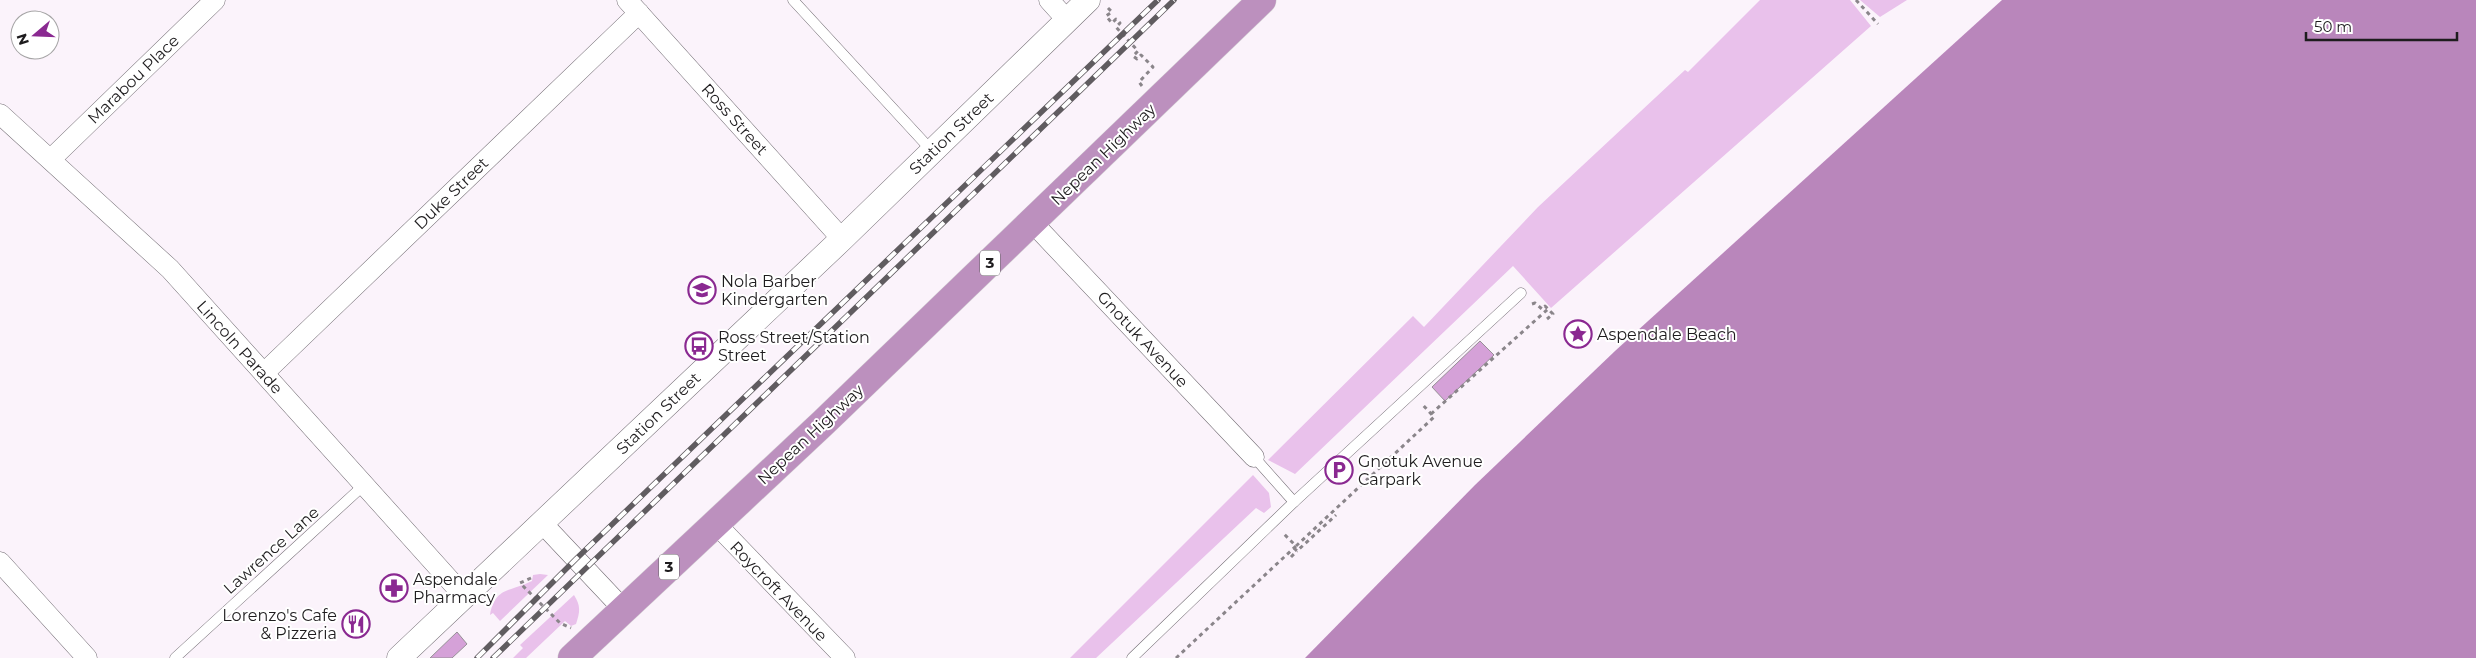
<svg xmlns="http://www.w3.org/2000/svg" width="2476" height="658" font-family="Montserrat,sans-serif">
<rect width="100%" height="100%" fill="#fbf3fb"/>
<!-- green -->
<g fill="#e9c1eb">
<path d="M1760 0H1850L1871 26 1551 308 1513 266 1295 474 1268 460 1413 316 1424 327 1538 207 1685 70 1688 72Z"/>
<path d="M1860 0H1907L1880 17Z"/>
<path d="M1253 475 1269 493 1271 507 1264 513 1256 508 1096 658H1070Z"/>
<path d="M540 574 548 575 500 621 493 613 490 615C495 587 510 592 532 581L533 575Z"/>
<path d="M574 595C581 606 580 612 576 624L571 626 565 621 526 658H513L523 648 520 645Z"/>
</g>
<!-- water -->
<path fill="#b986bb" d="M2002 0H2476V658H1305L1475 485 1615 351Z"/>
<!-- building -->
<g fill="#d5a1d8" stroke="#969096">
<path d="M1480 341 1494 355 1445 401 1432 387Z"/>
<path d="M457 632 467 644 452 658H430Z"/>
</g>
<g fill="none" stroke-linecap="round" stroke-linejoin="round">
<!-- service casing -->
<g stroke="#736d74" stroke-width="11">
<g id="service">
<path d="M793 0 932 151"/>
<path d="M1254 457 1294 502"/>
<path d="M175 658 364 485"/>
<path d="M1132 658 1294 502 1521 293"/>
</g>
</g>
<!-- minor casing -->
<g stroke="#736d74" stroke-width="21">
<g id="minor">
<path d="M627 0 842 239"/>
<path d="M1049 0 1067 20"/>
<path d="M0 114 170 269 464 596"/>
<path d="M51 159 215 0"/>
<path d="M1032 222 1254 457"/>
<path d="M264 373 639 13"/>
<path d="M542 523 624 610"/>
<path d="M715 523 845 658"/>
<path d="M0 562 87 658"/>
</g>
</g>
<!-- tertiary casing -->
<g stroke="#736d74" stroke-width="25">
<path id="tertiary" d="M399 658 842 239 1088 0"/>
</g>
<!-- trunk casing -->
<g stroke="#d6d6d6" stroke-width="29">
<path id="trunk" d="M572 658 824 422 1262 0"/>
</g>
<!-- path -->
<g stroke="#8a858a" stroke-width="3" stroke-dasharray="4 4" stroke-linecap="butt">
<path d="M1856 0 1878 24"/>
<path d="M1108 8 1112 12 1106 16 1112 23 1116 19 1120 23 1116 27 1138 51 1133 56 1137 59 1141 55 1153 67 1139 82 1142 86"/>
<path d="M1532 304 1535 303 1542 309 1545 306 1553 314 1547 319"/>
<path d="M1431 414 1548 309"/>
<path d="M1296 546 1434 417 1422 404"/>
<path d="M1294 548 1297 551 1336 515"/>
<path d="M1291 557 1297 551"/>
<path d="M531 578 520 583 560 623 571 628"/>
<path d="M1176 658 1296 546 1283 533"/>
</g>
<!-- service -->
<use href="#service" stroke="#fff" stroke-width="10"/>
<!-- minor -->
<use href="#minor" stroke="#fff" stroke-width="20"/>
<!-- tertiary -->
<use href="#tertiary" stroke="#fff" stroke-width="24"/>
<!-- trunk -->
<use href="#trunk" stroke="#bc90be" stroke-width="28"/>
<!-- rail casing -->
<g stroke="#605c60" stroke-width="5.5">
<g id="rail">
<path d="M477 658 576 559 1158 0"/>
<path d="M493 658 1174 0"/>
</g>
</g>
<!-- rail -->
<use href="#rail" stroke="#fff" stroke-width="4" stroke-dasharray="11" stroke-linecap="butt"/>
</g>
<!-- icons -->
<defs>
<g id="school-ring" transform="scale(1.4375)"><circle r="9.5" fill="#fff" stroke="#8a2991" stroke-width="1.5"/><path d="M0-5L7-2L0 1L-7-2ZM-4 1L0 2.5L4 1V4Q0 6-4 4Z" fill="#8a2991"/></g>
<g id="sight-ring" transform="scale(1.4375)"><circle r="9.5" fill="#fff" stroke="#8a2991" stroke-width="1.5"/><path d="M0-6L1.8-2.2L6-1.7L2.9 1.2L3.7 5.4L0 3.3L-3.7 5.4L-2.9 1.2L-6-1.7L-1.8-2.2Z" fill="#8a2991"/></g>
<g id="bus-ring" transform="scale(1.4375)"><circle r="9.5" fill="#fff" stroke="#8a2991" stroke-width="1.5"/><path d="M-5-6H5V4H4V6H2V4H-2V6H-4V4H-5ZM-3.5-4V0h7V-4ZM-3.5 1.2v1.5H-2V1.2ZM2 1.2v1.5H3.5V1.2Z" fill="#8a2991"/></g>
<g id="parking-ring" transform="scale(1.4375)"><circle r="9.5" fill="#fff" stroke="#8a2991" stroke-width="1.5"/><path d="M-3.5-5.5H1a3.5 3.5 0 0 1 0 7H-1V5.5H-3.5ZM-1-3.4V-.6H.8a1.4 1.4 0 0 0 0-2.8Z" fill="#8a2991"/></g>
<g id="pharmacy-ring" transform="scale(1.4375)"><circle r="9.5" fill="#fff" stroke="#8a2991" stroke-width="1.5"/><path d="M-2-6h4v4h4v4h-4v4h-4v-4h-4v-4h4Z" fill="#8a2991"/></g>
<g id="restaurant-ring" transform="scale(1.4375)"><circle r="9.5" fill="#fff" stroke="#8a2991" stroke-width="1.5"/><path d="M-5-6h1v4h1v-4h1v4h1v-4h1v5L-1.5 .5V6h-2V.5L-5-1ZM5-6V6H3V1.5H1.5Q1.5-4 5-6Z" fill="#8a2991"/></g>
</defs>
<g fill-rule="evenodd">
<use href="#school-ring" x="702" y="290"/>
<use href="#sight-ring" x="1578" y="334"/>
<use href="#bus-ring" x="699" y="346"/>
<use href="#parking-ring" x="1339" y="470"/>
<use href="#pharmacy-ring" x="394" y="588"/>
<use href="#restaurant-ring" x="356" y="624"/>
</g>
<g text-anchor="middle" stroke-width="4" stroke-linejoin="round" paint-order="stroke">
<!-- shield labels -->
<g fill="#fff" stroke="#626062" stroke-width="1">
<rect x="980" y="250.5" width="20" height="25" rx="4"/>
<rect x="659" y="554.5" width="20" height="25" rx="4"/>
</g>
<g font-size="15" font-weight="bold" fill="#1e1c1e">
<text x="990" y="268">3</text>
<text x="669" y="572">3</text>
</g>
<!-- street labels -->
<g font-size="16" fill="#1e1c1e" stroke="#fff">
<text transform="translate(133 79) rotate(-44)" y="6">Marabou Place</text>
<text transform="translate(735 119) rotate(48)" y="6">Ross Street</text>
<text transform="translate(951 133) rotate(-44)" y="6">Station Street</text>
<text transform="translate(1103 154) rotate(-44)" y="6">Nepean Highway</text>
<text transform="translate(451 193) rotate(-44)" y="6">Duke Street</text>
<text transform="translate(1143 339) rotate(47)" y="6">Gnotuk Avenue</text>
<text transform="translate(240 347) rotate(48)" y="6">Lincoln Parade</text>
<text transform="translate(658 413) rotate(-44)" y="6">Station Street</text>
<text transform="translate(810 434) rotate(-43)" y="6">Nepean Highway</text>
<text transform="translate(271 550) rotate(-42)" y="6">Lawrence Lane</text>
<text transform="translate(779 591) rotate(46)" y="6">Roycroft Avenue</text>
</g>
<!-- poi labels -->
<g font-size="16" fill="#1e1c1e" stroke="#fff" text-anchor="start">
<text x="721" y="287">Nola Barber<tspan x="721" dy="18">Kindergarten</tspan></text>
<text x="1597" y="340">Aspendale Beach</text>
<text x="718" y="343">Ross Street/Station<tspan x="718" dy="18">Street</tspan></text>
<text x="1358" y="467">Gnotuk Avenue<tspan x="1358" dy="18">Carpark</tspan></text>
<text x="413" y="585">Aspendale<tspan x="413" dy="18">Pharmacy</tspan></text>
<text x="337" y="621" text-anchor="end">Lorenzo's Cafe<tspan x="337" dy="18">&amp; Pizzeria</tspan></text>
</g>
</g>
<!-- north arrow -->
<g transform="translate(35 35) rotate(251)"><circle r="24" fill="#ffffff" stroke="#a5a4a5"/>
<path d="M0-4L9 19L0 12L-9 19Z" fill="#8a2991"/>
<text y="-8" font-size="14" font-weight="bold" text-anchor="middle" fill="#1e1c1e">N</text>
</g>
<!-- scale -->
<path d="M2306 32v8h151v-8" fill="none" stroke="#1e1c1e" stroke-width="2.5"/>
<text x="2314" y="32" font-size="15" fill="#1e1c1e" stroke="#ffffff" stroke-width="4" paint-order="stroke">50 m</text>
</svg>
